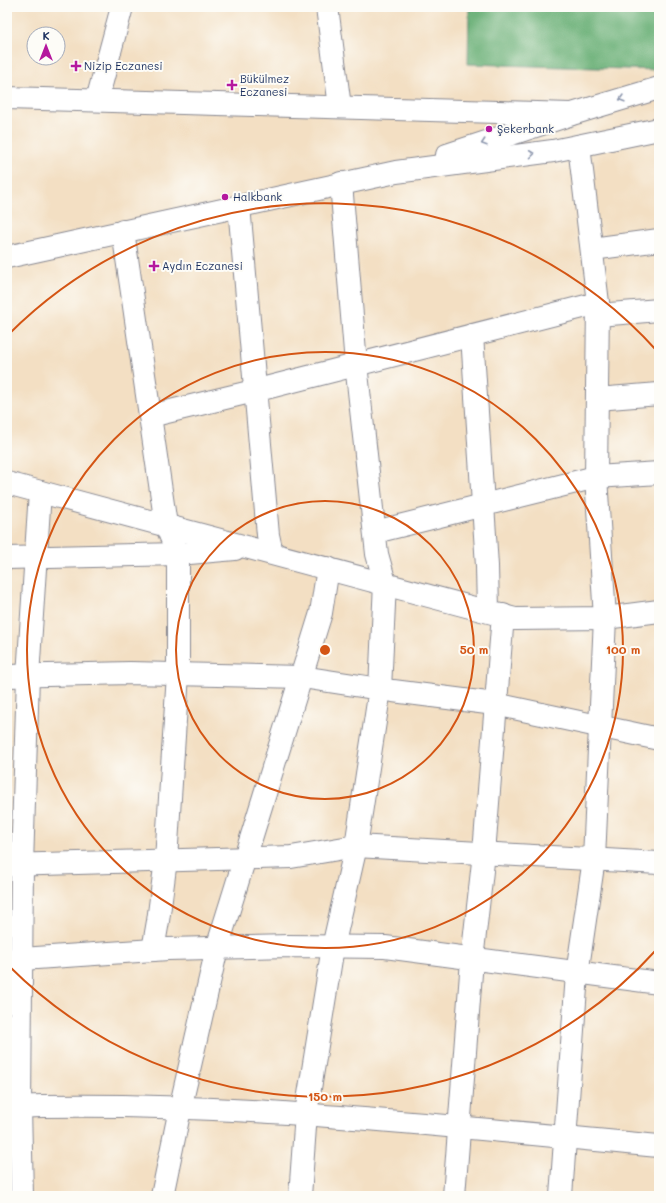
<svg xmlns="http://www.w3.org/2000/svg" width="666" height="1203" font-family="Mali,sans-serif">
<rect width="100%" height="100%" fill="#fdfcf7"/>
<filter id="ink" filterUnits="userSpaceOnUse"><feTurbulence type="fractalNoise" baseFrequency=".025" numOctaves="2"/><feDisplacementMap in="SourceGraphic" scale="8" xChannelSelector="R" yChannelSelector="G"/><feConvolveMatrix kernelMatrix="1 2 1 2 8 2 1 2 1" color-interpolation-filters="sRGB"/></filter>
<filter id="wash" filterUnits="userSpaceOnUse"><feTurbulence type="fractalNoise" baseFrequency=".012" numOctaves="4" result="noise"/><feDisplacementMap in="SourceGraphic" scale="16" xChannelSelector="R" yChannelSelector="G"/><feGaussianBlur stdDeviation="0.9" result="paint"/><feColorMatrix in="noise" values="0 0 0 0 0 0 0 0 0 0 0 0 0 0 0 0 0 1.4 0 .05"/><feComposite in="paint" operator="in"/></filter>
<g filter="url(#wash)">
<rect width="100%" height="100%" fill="#f3dfc3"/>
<!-- forest -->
<path fill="#68af74" stroke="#426f69" d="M469 7H659V70L468 64Z"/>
</g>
<g filter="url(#ink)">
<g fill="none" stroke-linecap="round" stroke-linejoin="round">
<!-- minor casing -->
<g stroke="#878790" stroke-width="24">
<g id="minor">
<path d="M327 7 340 107"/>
<path d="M97 100 122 7"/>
<path d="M239 206 268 535 272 553"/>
<path d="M123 231 166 525 178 554V674L166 860 158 921 153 950"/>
<path d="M592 249 659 240"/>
<path d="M598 315 659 310"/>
<path d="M472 335 487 566 488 611"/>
<path d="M597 399 659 394"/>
<path d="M150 416 254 391 598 303"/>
<path d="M7 483 515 619 605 618 659 611"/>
<path d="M375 532 596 477 659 473"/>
<path d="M7 558 178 554 235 549"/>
<path d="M7 676 130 673 302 677 393 691 495 704 659 739"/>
<path d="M8 865 291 857 356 846 659 863"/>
<path d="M7 960 168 949 289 946 385 947 659 983"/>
<path d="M7 1107C225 1100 442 1126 659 1146"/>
<path d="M22 1196 20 1107 22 865 28 676 40 492"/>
<path d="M162 1196 180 1109 217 948 321 613 328 568"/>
<path d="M300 1196 306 1113 333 947 356 846 380 689 385 583 377 554 356 364 341 183"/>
<path d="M454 1196 472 960 484 853 503 615"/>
<path d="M561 1196 577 974 594 859 605 618 596 477 598 303 579 146"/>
</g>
</g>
<!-- tertiary casing -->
<g stroke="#878790" stroke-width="24">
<path id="tertiary" d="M7 98 571 114"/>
</g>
<!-- secondary casing -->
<g stroke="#878790" stroke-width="24">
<g id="secondary">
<path d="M447 155 572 114 659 88"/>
<path d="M7 257 396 172 553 151 659 129"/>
</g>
</g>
<!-- minor -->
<use href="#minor" stroke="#fff" stroke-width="22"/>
<!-- tertiary -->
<use href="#tertiary" stroke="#fff" stroke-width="22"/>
<!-- secondary -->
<use href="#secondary" stroke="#fff" stroke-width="22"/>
</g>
<!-- one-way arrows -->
<defs><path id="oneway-chevron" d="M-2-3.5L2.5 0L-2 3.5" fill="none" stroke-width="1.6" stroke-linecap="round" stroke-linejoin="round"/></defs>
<g stroke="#8d97ae">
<use href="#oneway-chevron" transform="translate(622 99) rotate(164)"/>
<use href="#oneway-chevron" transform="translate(484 143) rotate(162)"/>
<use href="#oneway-chevron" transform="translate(532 154) rotate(-7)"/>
</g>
</g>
<!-- distance rings -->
<g fill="none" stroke="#d45514" stroke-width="2">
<circle cx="325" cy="650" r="149"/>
<circle cx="325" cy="650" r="298"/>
<path d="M657 949A447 447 0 0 1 9 966M9 334A447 447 0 0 1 657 351"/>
</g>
<!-- markers -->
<g fill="#b5179e" stroke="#fdfcf7" stroke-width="1.5">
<path d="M74 60h4v4h4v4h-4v4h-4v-4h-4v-4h4z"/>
<path d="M230 79h4v4h4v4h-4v4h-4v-4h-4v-4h4z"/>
<circle cx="489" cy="129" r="4"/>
<circle cx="225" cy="197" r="4"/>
<path d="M152 260h4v4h4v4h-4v4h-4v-4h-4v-4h4z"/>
</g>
<g text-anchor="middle" stroke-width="4" stroke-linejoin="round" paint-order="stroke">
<!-- poi labels -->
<g font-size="11" fill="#1b2f5e" stroke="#fdfcf7" text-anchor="start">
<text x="84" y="70">Nizip Eczanesi</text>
<text x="240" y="83">Bükülmez<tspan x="240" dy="13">Eczanesi</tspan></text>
<text x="497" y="133">Şekerbank</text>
<text x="233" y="201">Halkbank</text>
<text x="162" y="270">Aydın Eczanesi</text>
</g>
</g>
<circle cx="325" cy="650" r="6" fill="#d45514" stroke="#fdfcf7" stroke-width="2"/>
<g font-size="12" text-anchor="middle" font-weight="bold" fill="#d45514" stroke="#fdfcf7" stroke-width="4" stroke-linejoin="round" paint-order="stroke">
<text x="474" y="654">50 m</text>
<text x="623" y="654">100 m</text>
<text x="325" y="1101">150 m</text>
</g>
<!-- margin -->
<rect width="666" height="1203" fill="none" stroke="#fdfcf7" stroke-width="24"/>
<!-- north arrow -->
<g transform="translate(46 46)"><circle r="19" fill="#fdfcf7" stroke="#a3aaba"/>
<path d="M0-3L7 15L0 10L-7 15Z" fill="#b5179e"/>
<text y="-6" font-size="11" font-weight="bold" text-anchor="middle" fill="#1b2f5e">K</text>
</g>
</svg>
